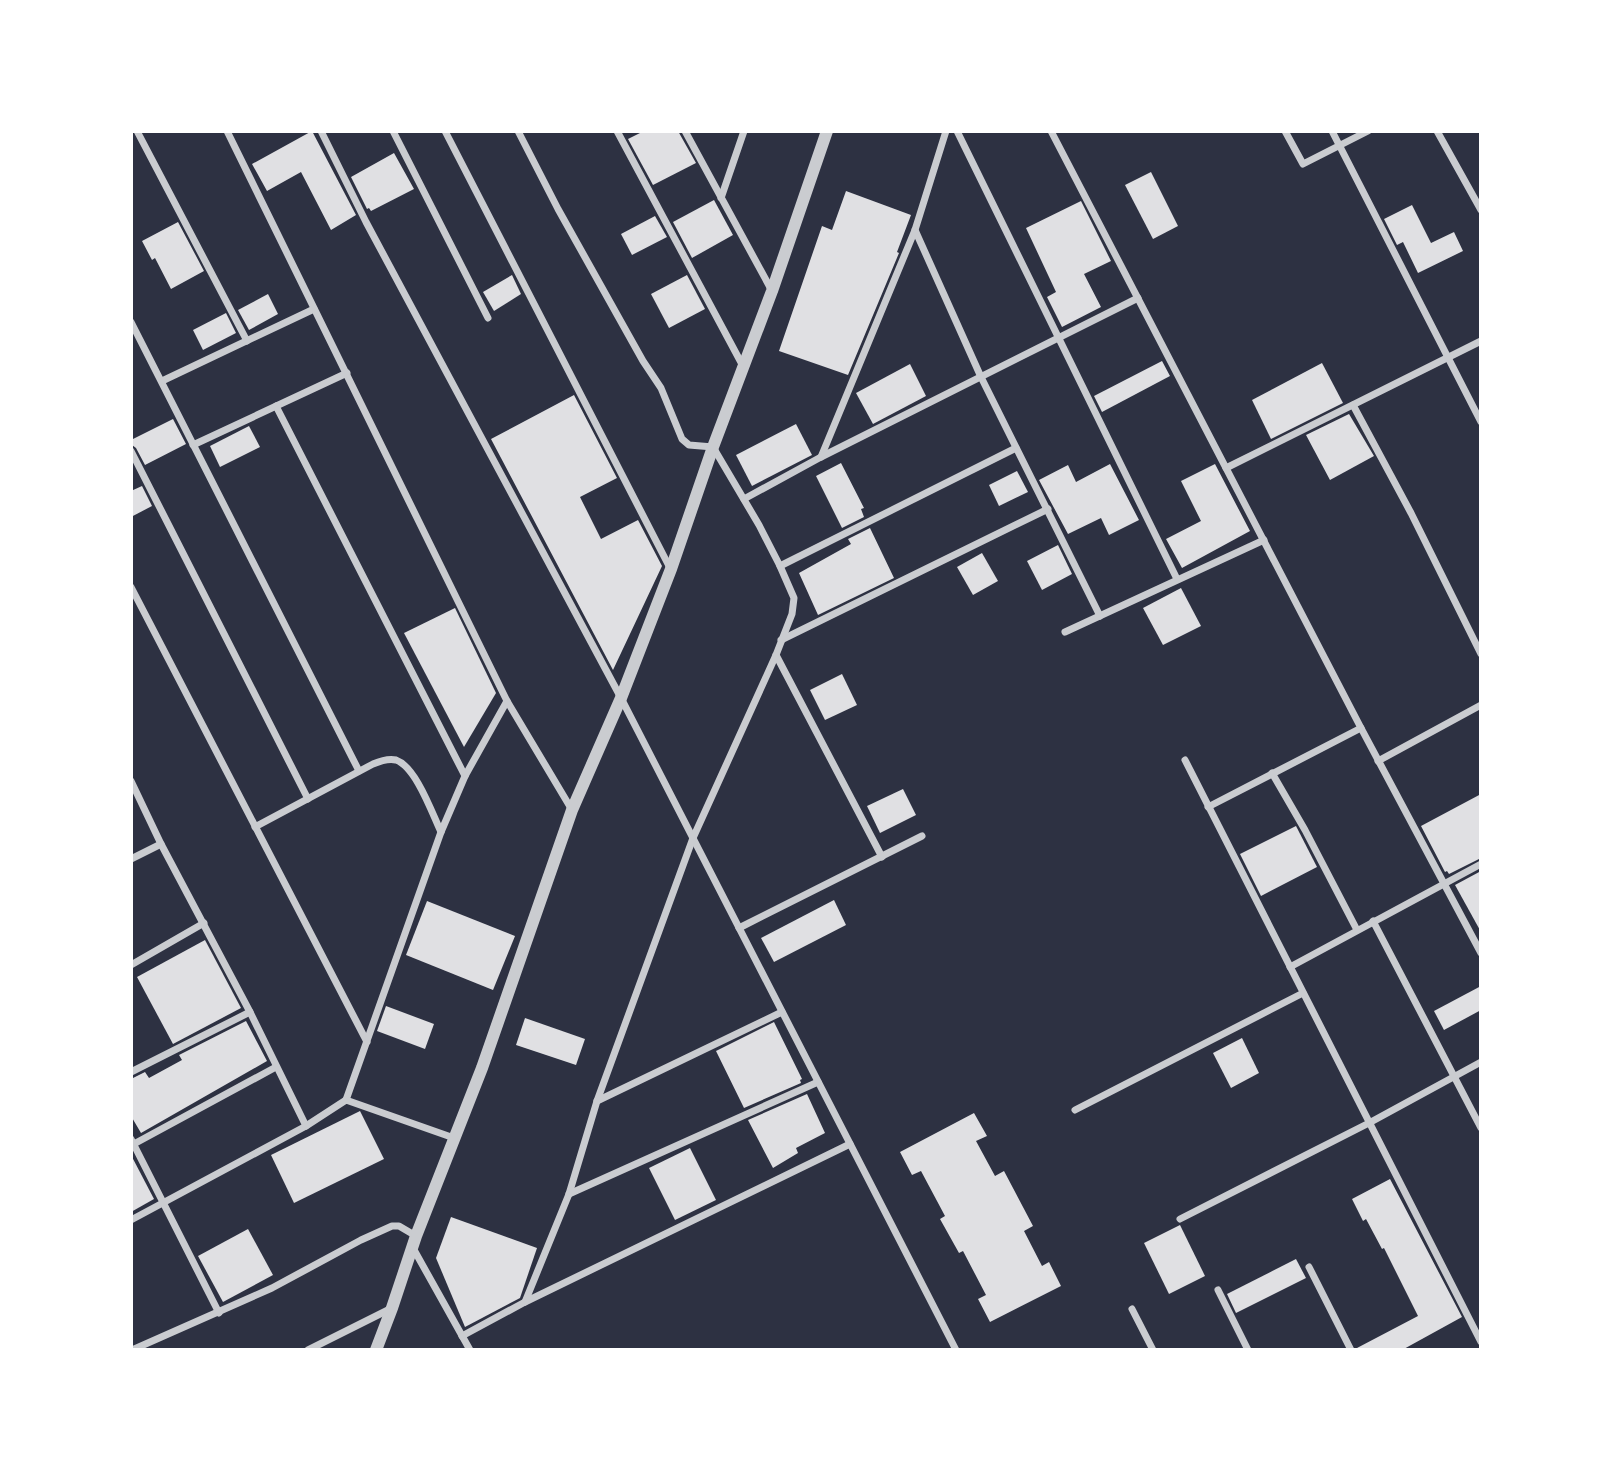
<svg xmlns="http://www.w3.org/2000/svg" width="1612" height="1481" font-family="'PT Sans',sans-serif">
<rect width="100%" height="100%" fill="#2d3142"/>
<!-- building -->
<g fill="#e0e0e3">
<path d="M312 131 356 215 331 230 301 172 267 191 252 164Z"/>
<path d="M644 131H678L696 163 653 185 628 139Z"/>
<path d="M394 153 414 189 371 211 369 208 367 209 351 177Z"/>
<path d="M1151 172 1178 226 1153 239 1125 185Z"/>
<path d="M846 191 911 215 897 252 899 253 848 375 779 351 822 226 832 230Z"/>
<path d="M714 200 733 235 692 258 673 222Z"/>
<path d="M1081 201 1111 261 1084 274 1101 307 1062 327 1047 297 1056 292 1026 228Z"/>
<path d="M1412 205 1431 243 1454 232 1463 251 1418 273 1403 242 1397 245 1384 219Z"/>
<path d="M655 216 667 237 632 255 621 234Z"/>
<path d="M178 222 204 271 171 289 155 258 152 260 142 241Z"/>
<path d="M512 275 521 294 494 311 483 292Z"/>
<path d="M687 275 705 309 669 328 651 294Z"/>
<path d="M268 294 278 314 249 330 238 310Z"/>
<path d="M226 313 236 333 203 350 193 330Z"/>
<path d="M1162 361 1170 376 1102 412 1094 396Z"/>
<path d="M1322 363 1343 403 1271 439 1252 400Z"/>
<path d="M910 364 926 396 873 424 856 393Z"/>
<path d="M574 395 617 478 580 497 601 539 638 520 662 566 613 670 491 439Z"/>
<path d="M1349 414 1374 456 1330 480 1306 435Z"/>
<path d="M173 419 186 444 145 465 136 448 132 445 131 440Z"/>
<path d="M796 424 812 455 752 486 736 455Z"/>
<path d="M249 426 260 447 220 467 210 446Z"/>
<path d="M841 463 864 508 861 509 864 517 842 528 816 476Z"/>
<path d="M1110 464 1139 520 1109 535 1101 518 1068 534 1039 480 1068 465 1076 482Z"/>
<path d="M1215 464 1250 531 1182 568 1166 539 1201 521 1181 481Z"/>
<path d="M1017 471 1028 492 999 506 989 485Z"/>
<path d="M142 486 152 506 131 517V491Z"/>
<path d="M870 528 894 578 818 615 799 573 851 544 848 539Z"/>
<path d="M1058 545 1072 574 1042 590 1027 561Z"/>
<path d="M982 553 998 581 973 595 957 567Z"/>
<path d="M1181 588 1201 626 1163 645 1143 608Z"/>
<path d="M455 608 496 693 464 747 404 633Z"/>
<path d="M842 674 857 705 825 720 810 690Z"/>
<path d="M903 789 916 815 880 833 867 806Z"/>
<path d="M1481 794V858L1449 874 1447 871 1445 872 1421 826Z"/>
<path d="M1296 826 1317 867 1261 896 1240 854Z"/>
<path d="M1481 871V932L1455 885Z"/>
<path d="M834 900 846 925 774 962 761 938Z"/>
<path d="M427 901 515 936 493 990 406 955Z"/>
<path d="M205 940 241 1008 173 1044 137 977Z"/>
<path d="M1481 986V1010L1444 1030 1434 1011Z"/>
<path d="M386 1006 434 1024 425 1049 377 1031Z"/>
<path d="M525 1018 585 1039 576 1065 516 1045Z"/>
<path d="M246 1021 267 1061 141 1133 131 1116V1079L145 1072 149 1078 182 1060 179 1055Z"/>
<path d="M774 1022 802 1079 800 1080 801 1083 744 1108 716 1051Z"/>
<path d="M1242 1038 1259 1073 1231 1088 1213 1053Z"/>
<path d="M807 1094 825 1133 796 1148 798 1153 773 1168 748 1120Z"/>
<path d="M360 1111 384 1159 294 1203 271 1155Z"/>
<path d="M974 1113 987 1136 976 1141 995 1176 1004 1171 1033 1226 1024 1231 1042 1266 1049 1262 1061 1286 990 1322 978 1299 986 1295 963 1251 959 1253 940 1219 945 1216 921 1171 912 1175 900 1152Z"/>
<path d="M690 1148 716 1200 675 1220 649 1168Z"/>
<path d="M131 1155 154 1199 131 1212Z"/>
<path d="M1390 1179 1462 1317 1402 1350H1357V1348L1418 1316 1384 1248 1382 1249 1366 1219 1363 1221 1352 1199Z"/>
<path d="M451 1217 537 1248 520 1298 465 1327 436 1258Z"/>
<path d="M1180 1225 1205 1276 1169 1294 1144 1243Z"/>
<path d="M248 1229 273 1275 223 1302 198 1256Z"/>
<path d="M1296 1259 1306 1278 1236 1313 1227 1294Z"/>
</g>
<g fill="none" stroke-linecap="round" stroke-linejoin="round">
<!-- minor -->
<g stroke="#caccd0" stroke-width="7">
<path d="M137 131 247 341"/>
<path d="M227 131 507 701 572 810"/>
<path d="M321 131 366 222 621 698 956 1350"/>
<path d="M393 131 488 318"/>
<path d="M445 131 670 568"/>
<path d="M617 131 744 368"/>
<path d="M685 131 772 291"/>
<path d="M957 131 1177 579"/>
<path d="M1051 131 1361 728 1481 953"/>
<path d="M1285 131 1303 164 1368 131"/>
<path d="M1332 131 1481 422"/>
<path d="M1437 131 1481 210"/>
<path d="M721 198 744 131"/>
<path d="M915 230 981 377 1100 616"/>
<path d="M131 322 359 771"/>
<path d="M162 381 314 309"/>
<path d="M1353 405 1411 513 1481 654"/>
<path d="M276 406 465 776"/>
<path d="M193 445 347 373"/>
<path d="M131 451 308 799"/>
<path d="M821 457 915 230 946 131"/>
<path d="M1226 468 1481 341"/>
<path d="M744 499 821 457 1138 298"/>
<path d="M780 566 1016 448"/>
<path d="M131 587 367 1042"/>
<path d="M1065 632 1264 540"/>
<path d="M781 640 1048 509"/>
<path d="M776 655 882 857"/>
<path d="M1185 760 1481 1342"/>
<path d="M1378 761 1481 705"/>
<path d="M1272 773 1305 830 1357 930"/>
<path d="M131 781 161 844 250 1012 306 1126"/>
<path d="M1208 807 1361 728"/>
<path d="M255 827 373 764C380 761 388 758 396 760 416 767 432 813 441 832"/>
<path d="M131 859 161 844"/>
<path d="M1373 921 1481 1128"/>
<path d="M739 928 922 836"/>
<path d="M131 965 204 923"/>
<path d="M1290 967 1481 864"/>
<path d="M131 1072 250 1012"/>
<path d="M346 1100 441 832 465 776 507 701"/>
<path d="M597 1101 782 1012"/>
<path d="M1075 1110 1303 993"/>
<path d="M131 1139 219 1313"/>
<path d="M132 1145 276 1067"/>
<path d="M569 1194 818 1082"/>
<path d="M1180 1219 1369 1123 1481 1062"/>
<path d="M131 1220 306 1126 346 1100 454 1138"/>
<path d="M413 1248 470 1350"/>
<path d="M1309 1267 1351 1350"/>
<path d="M1218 1290 1248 1350"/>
<path d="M525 1302 850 1144"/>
<path d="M1132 1309 1153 1350"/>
<path d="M462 1336 525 1302 569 1194 597 1101 693 838 776 655 792 614 794 598 780 566 759 525 713 447 689 445 682 439 661 388 643 361 558 209 518 131"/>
<path d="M132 1350 272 1288 361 1240 392 1226H399L416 1236"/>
<path d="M308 1350 392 1308"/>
</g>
<!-- tertiary -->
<path stroke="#caccd0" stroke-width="12" d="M376 1350 392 1308 416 1236 482 1068 572 810 621 698 671 569 713 447 772 291 827 131"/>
</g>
<!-- border -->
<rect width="1612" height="1481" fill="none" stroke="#ffffff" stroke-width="266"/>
</svg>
